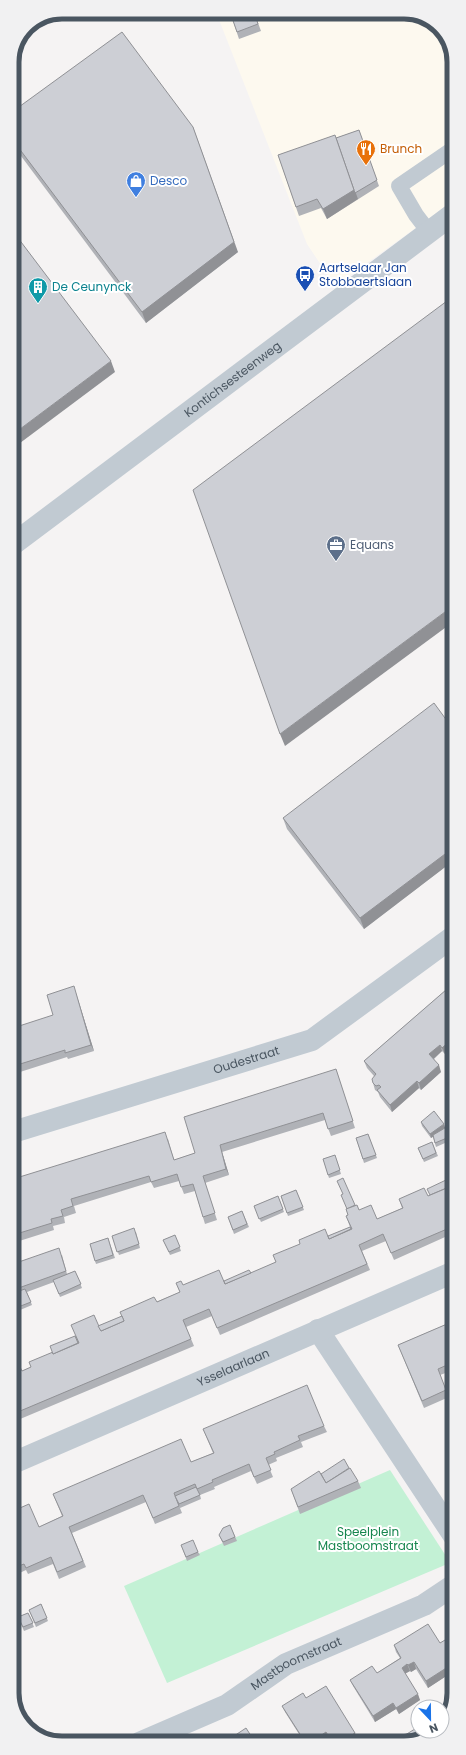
<svg xmlns="http://www.w3.org/2000/svg" width="466" height="1755" font-family="Poppins,sans-serif">
<rect width="100%" height="100%" fill="#f5f3f3"/>
<!-- commercial -->
<path fill="#fdf9ef" d="M216 12H410L437 25 453 52V201L335 286 307 244Z"/>
<!-- green -->
<path fill="#c3f1d5" d="M390 1470 446 1556 445 1565 167 1683 124 1586Z"/>
<g fill="none" stroke-linecap="round" stroke-linejoin="round">
<!-- service -->
<path stroke="#c1cad2" stroke-width="16" d="M429 232 416 215 399 186 453 149"/>
<!-- minor -->
<g stroke="#c1cad2" stroke-width="22">
<path id="s1" d="M13 1132 312 1040 454 936"/>
<path d="M318 1330 454 1536"/>
<path id="s2" d="M13 1463 454 1272"/>
<path id="s3" d="M139 1743 227 1705 286 1664 424 1605 454 1585"/>
</g>
<!-- tertiary -->
<path stroke="#c1cad2" stroke-width="22" id="s4" d="M12 545 453 214"/>
</g>
<!-- wall -->
<g fill="#b0b2b7">
<path d="M230 12H254L261 31 239 39Z"/>
<path d="M12 112 238 252 146 323 12 144Z"/>
<path d="M359 130 379 186 327 219 321 208 299 216 278 155 336 138Z"/>
<path d="M453 729V861L364 929 287 829 283 818Z"/>
<path d="M454 983V1047L445 1054 442 1051 434 1059 441 1072 421 1090 419 1088 392 1112 380 1097 378 1092 375 1090 373 1083 374 1076 367 1068 364 1061Z"/>
<path d="M76 993 94 1051 68 1059 67 1057 20 1072 17 1065Z"/>
<path d="M336 1069 355 1128 331 1136 325 1120 222 1152 229 1175 205 1183 217 1220 205 1224 195 1191 184 1194 179 1181 154 1188 151 1182 74 1206 76 1213 64 1217 65 1223 53 1226 54 1230 13 1243V1179L168 1139 174 1160 195 1153Z"/>
<path d="M421 1122 445 1127 454 1134V1139L436 1147 433 1137 431 1138 422 1126Z"/>
<path d="M368 1134 377 1158 364 1163 356 1138Z"/>
<path d="M432 1142 438 1156 424 1162 418 1148Z"/>
<path d="M335 1155 341 1174 329 1178 323 1159Z"/>
<path d="M454 1185V1233L394 1260 386 1241 362 1251 370 1270 220 1335 212 1316 186 1327 194 1346 13 1422V1370L22 1371 31 1367 75 1336 98 1326 180 1292 176 1283 183 1285 224 1281 251 1273 276 1262 273 1255 328 1236 350 1227 346 1216 348 1215 346 1209 355 1205 359 1210 377 1219 402 1208 399 1199 428 1196Z"/>
<path d="M296 1190 304 1210 288 1216 281 1196Z"/>
<path d="M278 1196 284 1212 261 1222 254 1206Z"/>
<path d="M242 1211 249 1227 234 1234 228 1217Z"/>
<path d="M136 1232 140 1248 119 1255 112 1236Z"/>
<path d="M175 1235 181 1251 170 1255 163 1240Z"/>
<path d="M108 1238 115 1258 96 1264 90 1244Z"/>
<path d="M62 1255 67 1274 75 1271 82 1288 60 1297 54 1282 27 1292 32 1305 13 1313V1264Z"/>
<path d="M454 1321V1370L440 1375 449 1397 424 1408 398 1345Z"/>
<path d="M324 1426 327 1432 301 1442 303 1447 276 1458 277 1461 268 1465 273 1477 257 1484 251 1471 214 1487 215 1489 200 1495 201 1499 180 1508 182 1513 155 1524 146 1502 72 1533 86 1567 59 1579 53 1564 28 1574 26 1570 13 1576V1511L39 1527 62 1516 53 1494 191 1462 213 1453 203 1429Z"/>
<path d="M321 1474 358 1481 361 1488 300 1514 291 1489Z"/>
<path d="M230 1525 237 1541 224 1546 219 1535Z"/>
<path d="M181 1545 198 1552 200 1555 187 1561Z"/>
<path d="M41 1604 48 1621 36 1627 29 1610Z"/>
<path d="M28 1613 34 1627 24 1631 18 1617Z"/>
<path d="M440 1643 454 1653V1671L428 1688 416 1669 411 1672 410 1671 405 1674 420 1700 399 1714 396 1709 375 1722 353 1686 350 1680 377 1673 400 1658 396 1652 394 1645Z"/>
<path d="M306 1698 355 1733 357 1740 354 1742H330L329 1739 324 1742H304L285 1712 282 1706Z"/>
</g>
<!-- shaded-wall -->
<g fill="#909195">
<path d="M193 127 238 252 146 323 142 312Z"/>
<path d="M338 144 358 199 327 219 323 209Z"/>
<path d="M111 361 115 372 12 449V435Z"/>
<path d="M453 606V622L285 746 280 734Z"/>
<path d="M453 848V861L364 929 360 918Z"/>
<path d="M74 986 76 993 94 1051 91 1045Z"/>
<path d="M453 1038 454 1041V1047L445 1054 442 1048Z"/>
<path d="M440 1045 442 1051 431 1061 429 1054Z"/>
<path d="M439 1065 441 1072 421 1090 419 1083Z"/>
<path d="M417 1081 419 1088 392 1112 390 1105Z"/>
<path d="M444 1124 445 1128 431 1138 430 1134Z"/>
<path d="M220 1145 222 1152 229 1175 226 1169Z"/>
<path d="M414 1662 416 1669 411 1672 408 1665Z"/>
<path d="M454 1663V1671L428 1688 426 1681Z"/>
<path d="M407 1664 410 1671 404 1674 402 1668Z"/>
<path d="M418 1694 420 1700 399 1714 396 1708Z"/>
<path d="M393 1703 396 1709 375 1722 373 1716Z"/>
<path d="M326 1732 329 1739 324 1742H311Z"/>
<path d="M355 1733 357 1740 354 1742H341Z"/>
</g>
<!-- building -->
<g fill="#cdcfd5" stroke="#909195">
<path d="M230 12H254L258 24 237 32Z"/>
<path d="M122 32 193 127 234 242 142 312 12 139V112Z"/>
<path d="M359 130 377 180 355 193 336 138Z"/>
<path d="M335 135 354 190 323 209 317 199 296 207 278 155Z"/>
<path d="M12 230 111 361 12 435Z"/>
<path d="M451 298 453 301V606L280 734 193 490Z"/>
<path d="M434 703 453 729V848L360 918 283 818Z"/>
<path d="M454 983V1040L453 1038 442 1048 440 1045 429 1054 439 1065 419 1083 417 1081 390 1105 377 1090 381 1087 379 1085 376 1086 373 1083 372 1079 376 1074 364 1061Z"/>
<path d="M74 986 91 1045 65 1053V1050L17 1065 13 1050V1028L53 1015 47 995Z"/>
<path d="M336 1069 353 1121 328 1129 323 1113 220 1145 226 1169 203 1176 215 1213 203 1217 193 1184 181 1187 177 1174 151 1182 149 1176 71 1199 73 1206 61 1210 63 1216 51 1219 52 1223 13 1235V1179L165 1132 174 1160 195 1153 184 1117Z"/>
<path d="M434 1111 444 1124 430 1134 421 1122Z"/>
<path d="M450 1125 454 1135 435 1143 433 1135Z"/>
<path d="M368 1134 376 1155 363 1159 356 1138Z"/>
<path d="M432 1142 436 1153 423 1159 418 1148Z"/>
<path d="M335 1155 340 1170 328 1175 323 1159Z"/>
<path d="M343 1178 355 1205 347 1209 341 1195 343 1194 337 1181Z"/>
<path d="M446 1180 449 1187 430 1195 427 1189Z"/>
<path d="M454 1185V1226L391 1253 383 1234 359 1245 367 1264 217 1328 209 1309 183 1320 191 1339 13 1414V1370L20 1367 22 1371 31 1367 29 1362 53 1352V1354L79 1343 71 1325 94 1315 101 1331 124 1321 120 1312 154 1297 157 1302 180 1292 176 1283 181 1281 183 1285 219 1270 225 1284 276 1262 273 1255 300 1244 299 1240 325 1229 329 1239 352 1229 346 1216 348 1215 346 1209 357 1205 359 1210 371 1205 377 1219 403 1208 399 1199 424 1188 428 1196Z"/>
<path d="M296 1190 303 1207 287 1213 281 1196Z"/>
<path d="M278 1196 283 1209 259 1219 254 1206Z"/>
<path d="M242 1211 247 1224 233 1230 228 1217Z"/>
<path d="M350 1227 351 1229 329 1239 328 1236Z"/>
<path d="M134 1228 139 1244 117 1252 112 1236Z"/>
<path d="M175 1235 180 1247 169 1252 163 1240Z"/>
<path d="M108 1238 113 1255 95 1261 90 1244Z"/>
<path d="M59 1248 66 1271 13 1290V1264Z"/>
<path d="M249 1270 251 1273 225 1284 224 1281Z"/>
<path d="M75 1271 81 1284 59 1294 53 1280Z"/>
<path d="M25 1289 31 1302 13 1309V1293Z"/>
<path d="M122 1316 124 1321 101 1331 98 1326Z"/>
<path d="M454 1321V1362L438 1369 446 1390 422 1401 398 1345Z"/>
<path d="M75 1336 78 1343 53 1354 50 1346Z"/>
<path d="M307 1385 324 1426 298 1436 300 1440 274 1452 275 1454 266 1458 271 1470 254 1477 249 1464 212 1480 213 1482 197 1489 195 1484 174 1493 179 1506 153 1518 143 1495 69 1527 83 1561 57 1572 51 1557 26 1568 24 1564 13 1568V1511L29 1504 39 1527 63 1516 53 1494 181 1439 191 1462 214 1453 203 1429Z"/>
<path d="M344 1459 349 1468 326 1483 321 1474Z"/>
<path d="M350 1468 358 1481 298 1507 291 1489 319 1471 326 1483Z"/>
<path d="M196 1487 200 1495 179 1504 175 1496Z"/>
<path d="M230 1525 235 1537 223 1542 219 1535 223 1528Z"/>
<path d="M193 1540 198 1552 186 1557 181 1545Z"/>
<path d="M41 1604 47 1618 35 1623 29 1610Z"/>
<path d="M28 1613 33 1623 23 1627 18 1617Z"/>
<path d="M428 1624 440 1643 445 1640 454 1653V1663L426 1681 414 1662 408 1665 407 1664 402 1668 418 1694 396 1708 393 1703 373 1716 350 1680 372 1666 377 1673 401 1658 394 1645Z"/>
<path d="M326 1686 355 1733 341 1742H332L326 1732 311 1742H305L282 1706 303 1693 306 1698Z"/>
<path d="M444 1704 447 1709 448 1708 442 1725V1707H440Z"/>
<path d="M418 1727V1731H433L414 1742H394Z"/>
<path d="M246 1728 255 1742H225Z"/>
</g>
<!-- icons -->
<defs>
<g id="restaurant-pin" transform="scale(1)"><path d="M0 17L-7.5 6A9.5 9.5 0 1 1 7.5 6Z" fill="#e8710a" stroke="#fff"/><path d="M-5-6h1v4h1v-4h1v4h1v-4h1v5L-1.5 .5V6h-2V.5L-5-1ZM5-6V6H3V1.5H1.5Q1.5-4 5-6Z" fill="#fff"/></g>
<g id="shop-pin" transform="scale(1)"><path d="M0 17L-7.5 6A9.5 9.5 0 1 1 7.5 6Z" fill="#3f7fe0" stroke="#fff"/><path d="M-5-2.5h2.3a2.7 3.5 0 0 1 5.4 0H5L5.5 6h-11ZM-1.5-2.5h3a1.5 2.3 0 0 0-3 0Z" fill="#fff"/></g>
<g id="bus-pin" transform="scale(1)"><path d="M0 17L-7.5 6A9.5 9.5 0 1 1 7.5 6Z" fill="#1a4fb4" stroke="#fff"/><path d="M-5-6H5V4H4V6H2V4H-2V6H-4V4H-5ZM-3.5-4V0h7V-4ZM-3.5 1.2v1.5H-2V1.2ZM2 1.2v1.5H3.5V1.2Z" fill="#fff"/></g>
<g id="building-pin" transform="scale(1)"><path d="M0 17L-7.5 6A9.5 9.5 0 1 1 7.5 6Z" fill="#0f9aa8" stroke="#fff"/><path d="M-4-6H4V6H1V3H-1V6H-4ZM-2.5-4.3h1.7v1.8h-1.7ZM.8-4.3h1.7v1.8H.8ZM-2.5-1h1.7V.8h-1.7ZM.8-1h1.7V.8H.8Z" fill="#fff"/></g>
<g id="office-pin" transform="scale(1)"><path d="M0 17L-7.5 6A9.5 9.5 0 1 1 7.5 6Z" fill="#5c6f8a" stroke="#fff"/><path d="M-6-3h4V-5.5h4V-3h4V5H-6ZM-1-4.5V-3h2v-1.5ZM-6 0V1H6V0Z" fill="#fff"/></g>
</defs>
<g fill-rule="evenodd">
<use href="#restaurant-pin" x="366" y="149"/>
<use href="#shop-pin" x="136" y="181"/>
<use href="#bus-pin" x="305" y="275"/>
<use href="#building-pin" x="38" y="287"/>
<use href="#office-pin" x="336" y="545"/>
</g>
<g text-anchor="middle" stroke-width="4" stroke-linejoin="round" paint-order="stroke">
<!-- food labels -->
<g font-size="12" fill="#c56008" stroke="#fff" text-anchor="start">
<text x="380" y="153">Brunch</text>
</g>
<!-- shop labels -->
<g font-size="12" fill="#366cbe" stroke="#fff" text-anchor="start">
<text x="150" y="185">Desco</text>
</g>
<!-- transit labels -->
<g font-size="12" fill="#164399" stroke="#fff" text-anchor="start">
<text x="319" y="272">Aartselaar Jan<tspan x="319" dy="14">Stobbaertslaan</tspan></text>
</g>
<!-- culture labels -->
<g font-size="12" fill="#0d838f" stroke="#fff" text-anchor="start">
<text x="52" y="291">De Ceunynck</text>
</g>
<!-- street labels -->
<g font-size="12" fill="#4a5661" stroke="#fff">
<text dy="4" stroke="none"><textPath href="#s4" startOffset="276">Kontichsesteenweg</textPath></text>
<text dy="4" stroke="none"><textPath href="#s1" startOffset="244">Oudestraat</textPath></text>
<text dy="4" stroke="none"><textPath href="#s2" startOffset="240">Ysselaarlaan</textPath></text>
<text dy="4" stroke="none"><textPath href="#s3" startOffset="177">Mastboomstraat</textPath></text>
</g>
<!-- service labels -->
<g font-size="12" fill="#4e5e75" stroke="#fff" text-anchor="start">
<text x="350" y="549">Equans</text>
</g>
<!-- park labels -->
<g font-size="12" fill="#17864f" stroke="#fff">
<text x="368" y="1536">Speelplein<tspan x="368" dy="14">Mastboomstraat</tspan></text>
</g>
</g>
<!-- crop -->
<path d="M0 0H466V1755H0ZM62 19H404A43 43 0 0 1 447 62V1693A43 43 0 0 1 404 1736H62A43 43 0 0 1 19 1693V62A43 43 0 0 1 62 19Z" fill="#f1f1f2" fill-rule="evenodd"/>
<path fill="none" stroke="#4a5661" stroke-width="5" d="M62 19H404A43 43 0 0 1 447 62V1693A43 43 0 0 1 404 1736H62A43 43 0 0 1 19 1693V62A43 43 0 0 1 62 19Z"/>
<!-- north arrow -->
<g transform="translate(430 1719) rotate(158)"><circle r="19" fill="#ffffff" stroke="#b7bbc0"/>
<path d="M0-3L7 15L0 10L-7 15Z" fill="#1a73e8"/>
<text y="-6" font-size="11" font-weight="bold" text-anchor="middle" fill="#4a5661">N</text>
</g>
</svg>
